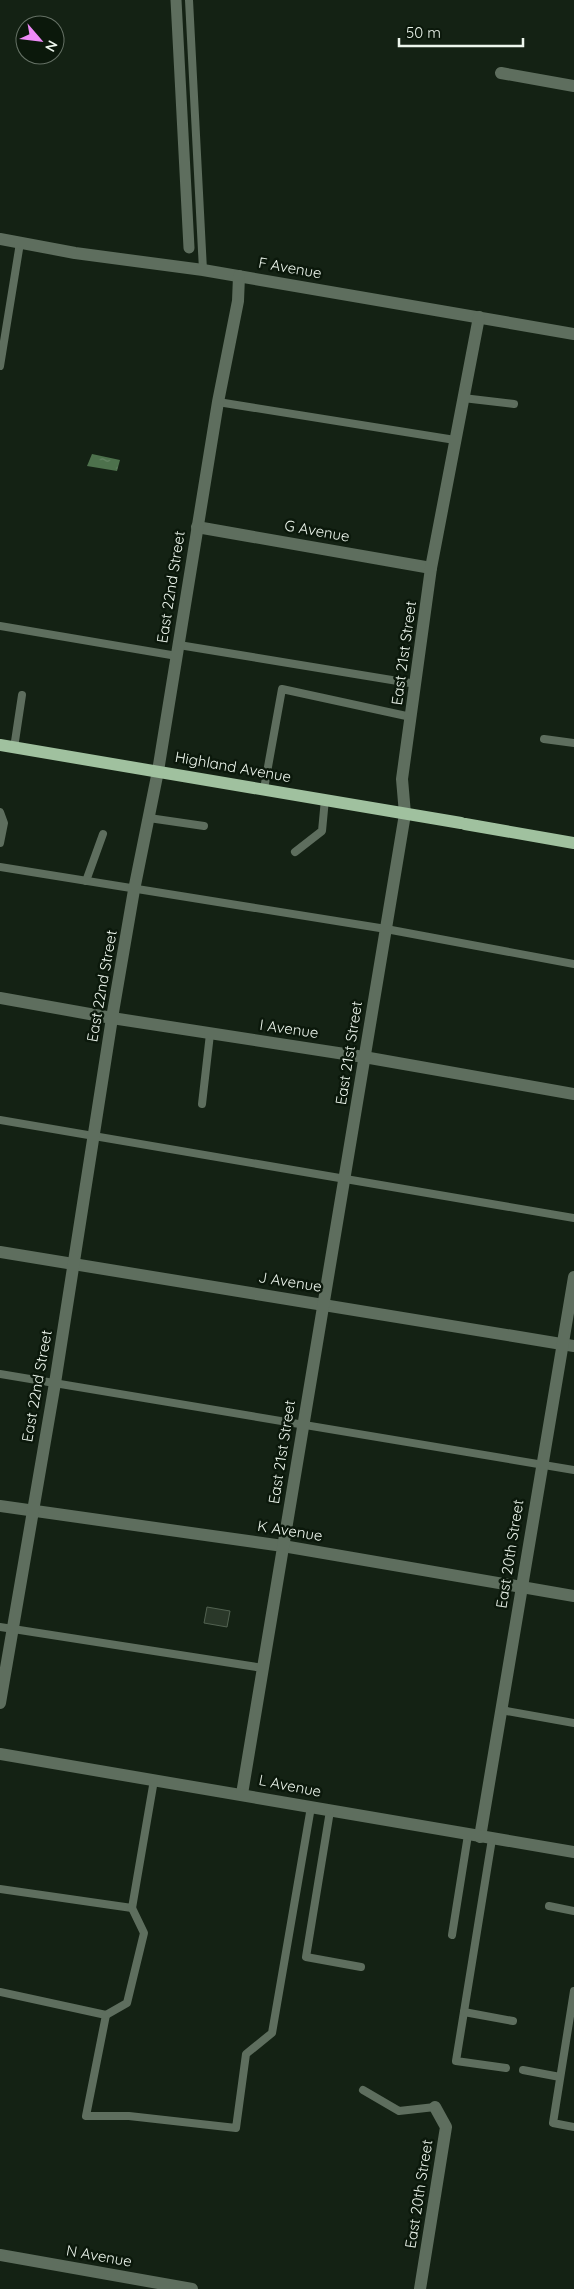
<svg xmlns="http://www.w3.org/2000/svg" width="574" height="2289" font-family="Quicksand,sans-serif">
<defs>
<pattern id="water-ripples" width="26" height="14" patternUnits="userSpaceOnUse" patternTransform="scale(1.25)"><rect width="26" height="14" fill="#4d714c"/><path d="M2 4q2-2 4 0t4 0M15 11q2-2 4 0t4 0" fill="none" stroke="#678666"/></pattern>
</defs>
<rect width="100%" height="100%" fill="#142214"/>
<!-- water -->
<path fill="url(#water-ripples)" d="M92 454 120 460 117 471 87 466Z"/>
<!-- building -->
<path fill="#2a3829" stroke="#526251" d="M207 1607 230 1611 227 1627 204 1623Z"/>
<g fill="none" stroke-linecap="round" stroke-linejoin="round">
<!-- service -->
<g stroke="#5e6e5e" stroke-width="8">
<path d="M189 0 203 270"/>
<path d="M0 366 20 243"/>
<path d="M463 398 514 404"/>
<path d="M218 402 455 440"/>
<path d="M0 626 177 656"/>
<path d="M179 645 416 684"/>
<path d="M544 739 574 743"/>
<path d="M14 748 22 695"/>
<path d="M264 789 282 689 411 717"/>
<path d="M0 812 4 823 0 843"/>
<path d="M149 818 204 826"/>
<path d="M295 852 322 831 325 799"/>
<path d="M0 867 386 929 574 964"/>
<path d="M86 881 103 834"/>
<path d="M202 1104 210 1034"/>
<path d="M0 1120 574 1218"/>
<path d="M0 1374 574 1470"/>
<path d="M0 1627 263 1668"/>
<path d="M501 1710 574 1723"/>
<path d="M330 1811 306 1957 361 1967"/>
<path d="M492 1839 456 2061 506 2068"/>
<path d="M0 1889 132 1908 154 1780"/>
<path d="M549 1906 574 1911"/>
<path d="M452 1935 468 1835"/>
<path d="M574 1991 553 2123 574 2127"/>
<path d="M0 1992 106 2015 86 2116H129L236 2128 246 2054 272 2033 311 1807"/>
<path d="M464 2012 513 2021"/>
<path d="M106 2015 127 2003 144 1933 132 1908"/>
<path d="M523 2070 560 2077"/>
<path d="M363 2090 399 2111 435 2107"/>
</g>
<!-- pedestrian -->
<path stroke="#5e6e5e" stroke-width="11" d="M176 0 189 248"/>
<!-- minor -->
<g stroke="#5e6e5e" stroke-width="12">
<path d="M501 73 574 86"/>
<path d="M0 239 75 253 203 270 574 334"/>
<path d="M197 527 431 568"/>
<path d="M0 998 112 1018 364 1057 574 1094"/>
<path d="M0 1252 574 1346"/>
<path d="M0 1506 283 1546 574 1596"/>
<path d="M0 1703 55 1383 112 1018 134 890 158 771 218 402 238 301 239 276"/>
<path d="M242 1794 405 814 402 779 431 568 479 317"/>
<path d="M480 1837 574 1277"/>
<path d="M420 2289 446 2127 435 2107"/>
</g>
<!-- tertiary -->
<g stroke="#5e6e5e" stroke-width="12">
<path d="M0 1754 574 1852"/>
<path d="M0 2255 192 2289"/>
</g>
<!-- primary -->
<g stroke="#a0c19f" stroke-width="12">
<path d="M0 745 461 823"/>
<path d="M465 824 574 843"/>
</g>
</g>
<g text-anchor="middle" stroke-width="5" stroke-linejoin="round" paint-order="stroke">
<!-- street labels -->
<g font-size="15" fill="#edf6ed" stroke="#0b180b">
<text transform="translate(290 268) rotate(10)" y="5">F Avenue</text>
<text transform="translate(317 531) rotate(10)" y="5">G Avenue</text>
<text transform="translate(171 587) rotate(-81)" y="5">East 22nd Street</text>
<text transform="translate(404 653) rotate(-82)" y="5">East 21st Street</text>
<text transform="translate(233 767) rotate(10)" y="5">Highland Avenue</text>
<text transform="translate(102 986) rotate(-80)" y="5">East 22nd Street</text>
<text transform="translate(289 1029) rotate(8)" y="5">I Avenue</text>
<text transform="translate(349 1053) rotate(-81)" y="5">East 21st Street</text>
<text transform="translate(290 1282) rotate(9)" y="5">J Avenue</text>
<text transform="translate(37 1386) rotate(-80)" y="5">East 22nd Street</text>
<text transform="translate(282 1452) rotate(-81)" y="5">East 21st Street</text>
<text transform="translate(290 1531) rotate(9)" y="5">K Avenue</text>
<text transform="translate(510 1554) rotate(-81)" y="5">East 20th Street</text>
<text transform="translate(290 1786) rotate(11)" y="5">L Avenue</text>
<text transform="translate(419 2194) rotate(-81)" y="5">East 20th Street</text>
<text transform="translate(99 2256) rotate(10)" y="5">N Avenue</text>
</g>
</g>
<!-- north arrow -->
<g transform="translate(40 40) rotate(118)"><circle r="24" fill="#0b180b" stroke="#657165"/>
<path d="M0-4L9 19L0 12L-9 19Z" fill="#ee8bf7"/>
<text y="-8" font-size="14" font-weight="bold" text-anchor="middle" fill="#edf6ed">N</text>
</g>
<!-- scale -->
<path d="M399 38v8h124v-8" fill="none" stroke="#edf6ed" stroke-width="2.5"/>
<text x="406" y="38" font-size="15" fill="#edf6ed" stroke="#0b180b" stroke-width="4" paint-order="stroke">50 m</text>
</svg>
